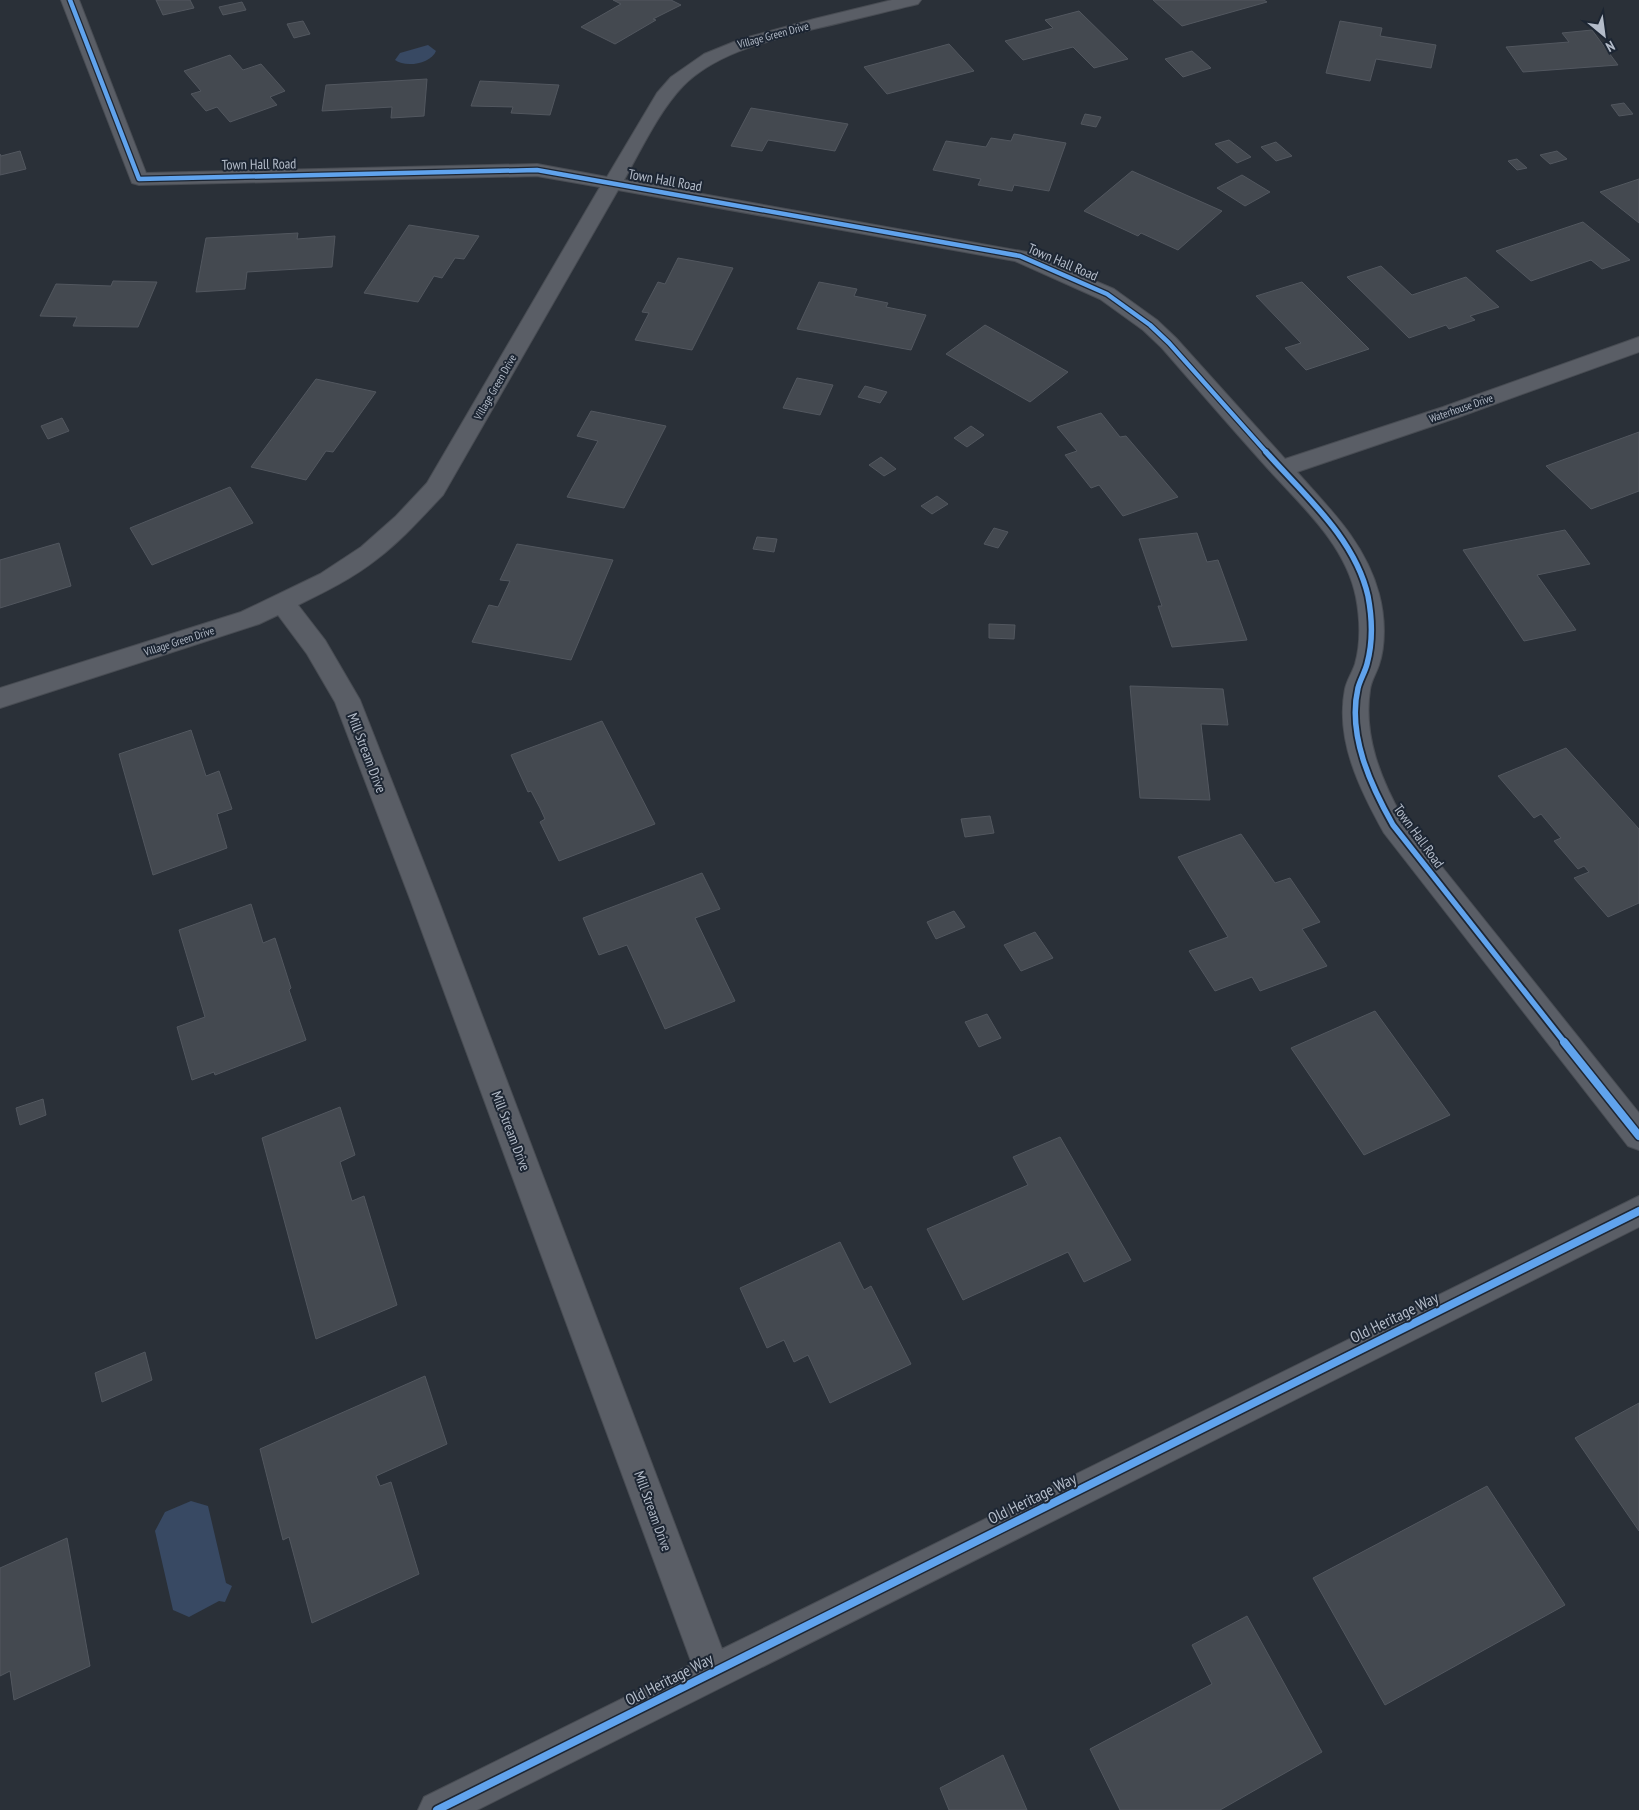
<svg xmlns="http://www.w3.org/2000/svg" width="1639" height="1810" font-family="'PT Sans Narrow',sans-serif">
<rect width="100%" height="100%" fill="#2a3038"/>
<!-- water -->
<g fill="#384963">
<path d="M428 45 436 51C431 64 405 68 395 60L400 53Z"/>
<path d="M191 1501 208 1506 226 1583 232 1586 225 1602 219 1601 189 1617 173 1610 155 1531 165 1512Z"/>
</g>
<!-- building -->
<g fill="#444950" stroke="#52575f">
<path d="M156 0H190L194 8 163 15Z"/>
<path d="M613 0H671L681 5 653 19 656 20 615 44 581 27 621 4Z"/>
<path d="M1153 0H1264L1267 2 1182 26Z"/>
<path d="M242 2 246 10 223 15 219 7Z"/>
<path d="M1079 11 1128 59 1094 68 1073 47 1023 60 1005 41 1053 28 1045 20Z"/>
<path d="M303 21 310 34 294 38 287 24Z"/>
<path d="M1340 21 1382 28 1380 36 1436 45 1431 68 1376 59 1370 81 1326 73Z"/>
<path d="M1592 30 1618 65 1523 72 1506 47 1569 42 1562 33Z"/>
<path d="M949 44 974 71 887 94 864 67Z"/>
<path d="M1192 51 1211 68 1183 77 1165 59Z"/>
<path d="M230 55 243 70 261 64 285 91 270 97 277 105 230 122 217 107 206 111 191 94 201 91 184 71Z"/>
<path d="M427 79 424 116 391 118 392 107 322 111 326 85Z"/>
<path d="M480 81 559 85 550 115 511 113 513 107 471 106Z"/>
<path d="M1624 103 1633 114 1619 116 1611 105Z"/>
<path d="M751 108 848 124 835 151 768 140 762 151 731 146Z"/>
<path d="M1085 114 1101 117 1096 127 1081 124Z"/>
<path d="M1014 134 1066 143 1049 191 1014 185 1012 191 978 185 981 179 933 170 946 141 986 147 991 138 1011 141Z"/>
<path d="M1229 140 1251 157 1237 163 1215 144Z"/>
<path d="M1276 142 1292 156 1276 161 1261 147Z"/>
<path d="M20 151 26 169 0 175V154L1 156Z"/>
<path d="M1557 151 1567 159 1550 164 1540 155Z"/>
<path d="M1517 159 1527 168 1517 170 1508 161Z"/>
<path d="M1132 171 1222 211 1178 250 1141 233 1138 236 1084 211Z"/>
<path d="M1242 175 1270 192 1245 206 1217 188Z"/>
<path d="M1639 179V223L1600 192Z"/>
<path d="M1583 222 1630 260 1602 269 1591 260 1531 281 1496 251Z"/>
<path d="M409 225 479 236 464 259 455 258 442 278 434 276 418 302 364 293Z"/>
<path d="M298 233 297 239 335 236 332 267 247 272 245 289 196 292 206 238Z"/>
<path d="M678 258 733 268 692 350 635 340 649 313 642 312 658 282 665 284Z"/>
<path d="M1381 266 1412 295 1466 277 1499 307 1470 316 1475 320 1449 329 1446 325 1409 338 1347 277Z"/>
<path d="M113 281 157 282 138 327 73 326 77 317 40 316 56 284 111 286Z"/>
<path d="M819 282 857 289 854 296 888 303 886 307 926 315 911 350 797 329Z"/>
<path d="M1302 282 1369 349 1306 370 1285 348 1301 343 1256 296Z"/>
<path d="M985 325 1001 334 1068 372 1030 402 946 354Z"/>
<path d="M797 378 833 385 820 415 783 408Z"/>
<path d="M316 379 376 392 333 452 326 451 306 480 251 467Z"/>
<path d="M865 386 887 392 880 403 858 397Z"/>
<path d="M591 411 666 426 624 508 567 497 598 441 577 436Z"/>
<path d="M1101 413 1120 437 1126 436 1178 497 1123 516 1099 485 1091 488 1065 455 1077 451 1057 427Z"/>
<path d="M62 418 69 431 48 439 41 426Z"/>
<path d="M971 426 984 435 967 447 954 438Z"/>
<path d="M1639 432V491L1591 509 1546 466Z"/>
<path d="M881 457 896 469 884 476 869 465Z"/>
<path d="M230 487 253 523 152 565 130 528Z"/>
<path d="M937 496 948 504 932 514 921 506Z"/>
<path d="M994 528 1008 532 998 548 984 544Z"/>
<path d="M1565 530 1590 564 1537 575 1576 630 1524 641 1463 550Z"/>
<path d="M1197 533 1207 562 1218 560 1247 640 1172 647 1158 606H1162L1139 539Z"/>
<path d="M757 537 777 539 774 552 753 549Z"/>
<path d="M59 543 71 586 0 608V560Z"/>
<path d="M517 544 613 560 571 660 472 642 489 605 498 607 510 581 500 580Z"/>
<path d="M989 624 1015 625 1014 639 989 638Z"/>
<path d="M1130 686 1223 689 1228 725 1201 724 1210 800 1140 798Z"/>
<path d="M602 721 655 824 559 861 540 822 545 819 540 808 531 791 528 792 511 755Z"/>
<path d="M191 730 206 776 219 771 232 809 217 814 227 848 153 875 119 754Z"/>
<path d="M1566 748 1639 829V903L1608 917 1574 878 1589 872 1584 866 1578 869 1554 841 1561 838 1541 814 1534 818 1498 776Z"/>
<path d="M990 816 994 833 965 837 961 819Z"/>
<path d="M1241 834 1275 883 1290 878 1320 922 1302 929 1327 966 1260 991 1252 977 1215 991 1189 951 1228 937 1178 857Z"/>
<path d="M702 873 720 909 695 918 735 1001 665 1029 627 945 599 955 583 918Z"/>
<path d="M251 904 263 943 275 938 291 988 289 990 306 1040 215 1075 214 1072 192 1080 177 1027 205 1017 179 930Z"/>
<path d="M954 911 965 927 936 939 927 922Z"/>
<path d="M1035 932 1053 958 1021 971 1004 945Z"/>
<path d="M1375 1011 1450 1115 1364 1155 1291 1048Z"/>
<path d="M987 1014 1001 1038 979 1047 965 1022Z"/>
<path d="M43 1099 46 1115 20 1125 16 1108Z"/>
<path d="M340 1107 355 1155 340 1162 352 1201 364 1196 397 1305 316 1339 262 1138Z"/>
<path d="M1060 1137 1131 1260 1084 1282 1068 1252 963 1300 927 1229 1028 1185 1013 1157Z"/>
<path d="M840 1242 864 1290 871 1286 911 1364 830 1403 808 1355 794 1362 784 1340 767 1348 740 1288Z"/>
<path d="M145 1352 152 1380 102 1402 95 1373Z"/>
<path d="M425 1376 447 1444 376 1476 380 1486 391 1482 419 1574 312 1623 289 1537 283 1540 260 1449Z"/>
<path d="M1639 1403V1531L1575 1438Z"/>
<path d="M1487 1486 1565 1605 1385 1705 1313 1578Z"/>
<path d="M67 1538 90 1666 14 1700 10 1671 0 1676V1568Z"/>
<path d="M1247 1616 1322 1752 1220 1810H1120L1090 1749 1212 1684 1192 1645Z"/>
<path d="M1003 1755 1027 1810H949L940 1788Z"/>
</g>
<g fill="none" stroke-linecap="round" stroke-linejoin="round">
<!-- minor casing -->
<g stroke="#484c53" stroke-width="2">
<path id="minor" d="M61 0H79L146 173 537 164 607 177 657 93 671 77 704 54 741 39 814 19 892 0H921L918 4C884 12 849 21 814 29 769 41 717 52 683 86 659 111 641 150 624 180L1027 252 1114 289 1157 320 1176 338 1285 459 1443 407 1639 337V352L1459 417 1297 472C1330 509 1366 544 1379 594 1385 616 1386 644 1379 665 1376 674 1371 681 1370 690 1363 736 1381 779 1402 817L1639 1113V1150L1628 1146 1384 833C1360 790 1335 740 1345 689 1347 680 1352 673 1355 664 1361 643 1360 618 1356 597 1345 542 1297 502 1262 462 1228 424 1195 386 1162 348L1143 330 1100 299 1015 261 618 190 443 495C422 517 402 540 377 559 353 578 325 592 298 605L325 640 360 700 438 899 722 1649 1639 1196V1227L477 1810H418L424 1797 692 1664 410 899 335 702 307 654 278 615 259 624 0 708V688L241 612 320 574 361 547 396 516 427 483 600 187 537 176 139 185 132 183Z"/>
</g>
<!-- minor -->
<use href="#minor" fill="#5a5e66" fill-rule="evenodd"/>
<!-- cycleway-far2 casing -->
<g stroke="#1d2633" stroke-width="7">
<path id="cycleway-far2" d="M70 0 139 179 537 170 1020 256 1107 294 1150 325 1169 343 1267 453"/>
</g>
<!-- cycleway-far1 casing -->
<g stroke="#1d2633" stroke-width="9">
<path id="cycleway-far1" d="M1266 452C1304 495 1355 538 1368 596 1372 617 1373 642 1367 664 1365 672 1360 680 1358 688 1347 735 1371 786 1393 825L1565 1043"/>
</g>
<!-- cycleway casing -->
<g stroke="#1d2633" stroke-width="11">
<g id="cycleway">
<path d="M1564 1042 1639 1136"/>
<path d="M437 1810 1639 1211"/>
</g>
</g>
<!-- cycleway-far2 -->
<use href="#cycleway-far2" stroke="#60a3ed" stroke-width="4.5"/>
<!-- cycleway-far1 -->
<use href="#cycleway-far1" stroke="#60a3ed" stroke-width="5.5"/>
<!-- cycleway -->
<use href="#cycleway" stroke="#60a3ed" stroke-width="8"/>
</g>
<g text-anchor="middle" stroke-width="4" stroke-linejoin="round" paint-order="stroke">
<!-- far-street labels -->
<g font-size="11" fill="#b4bcc9" stroke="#1d2633">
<text transform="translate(773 35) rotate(-15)" y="4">Village Green Drive</text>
<text transform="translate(495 387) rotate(-60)" y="4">Village Green Drive</text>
<text transform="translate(1461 408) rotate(-19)" y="4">Waterhouse Drive</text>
<text transform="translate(179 641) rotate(-18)" y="4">Village Green Drive</text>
</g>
<!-- street labels -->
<g font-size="14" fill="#b4bcc9" stroke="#1d2633">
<text transform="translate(259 164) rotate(-1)" y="5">Town Hall Road</text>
<text transform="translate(665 180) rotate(10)" y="5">Town Hall Road</text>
<text transform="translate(1063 262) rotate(23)" y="5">Town Hall Road</text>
<text transform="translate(367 753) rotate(69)" y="5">Mill Stream Drive</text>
<text transform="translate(1419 836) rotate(54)" y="5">Town Hall Road</text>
<text transform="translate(511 1131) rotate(69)" y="5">Mill Stream Drive</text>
<text transform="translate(653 1511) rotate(70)" y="5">Mill Stream Drive</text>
</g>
<!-- near-street labels -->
<g font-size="16" fill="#b4bcc9" stroke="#1d2633">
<text transform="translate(1394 1317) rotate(-26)" y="6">Old Heritage Way</text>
<text transform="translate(1032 1498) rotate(-26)" y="6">Old Heritage Way</text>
<text transform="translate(669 1679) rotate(-27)" y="6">Old Heritage Way</text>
</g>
</g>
<!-- north arrow -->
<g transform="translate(1604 35) rotate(151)" stroke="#1d2633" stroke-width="4" paint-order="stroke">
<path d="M0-4L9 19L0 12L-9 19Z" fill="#b4bcc9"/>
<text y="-8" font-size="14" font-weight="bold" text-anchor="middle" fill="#b4bcc9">N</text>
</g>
</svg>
